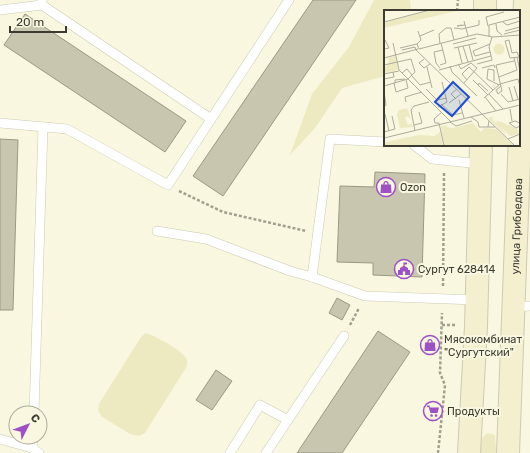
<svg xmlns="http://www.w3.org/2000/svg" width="530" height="453" font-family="Rubik,sans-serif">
<rect width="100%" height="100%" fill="#f9f7e0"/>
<!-- green -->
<g fill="#ede9c1">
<path d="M374 0H410L411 11H385V76L342 88 315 128 290 155 312 94 349 47Z"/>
<path d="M146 333C155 336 184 351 187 360 187 361 187 365 187 366L145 433 139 436 130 434 101 416 98 410 99 404 141 337Z"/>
<path d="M487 433 495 435 496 453H481V439Z"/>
</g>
<!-- building -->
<g fill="#c8c6af" stroke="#9b9983">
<path d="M313 0H356L223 196 193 176Z"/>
<path d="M25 14 186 121 165 152 4 45Z"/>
<path d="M0 139 18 140 13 310H0Z"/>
<path d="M375 172 425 174 422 277 373 275V263L337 262 340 186 374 187Z"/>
<path d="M337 298 350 305 342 320 329 313Z"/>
<path d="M378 331 410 352 342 453H297Z"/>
<path d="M216 370 232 381 212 410 196 400Z"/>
</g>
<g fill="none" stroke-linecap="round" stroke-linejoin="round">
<!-- service casing -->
<g stroke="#cdcbb4" stroke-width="10">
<g id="service">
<path d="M42 0V5L211 119"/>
<path d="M0 10 42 5"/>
<path d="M0 123 67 129 168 185 289 0"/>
<path d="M414 145 432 159 480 164"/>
<path d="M157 231 206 239 290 271 312 277 365 296 476 300"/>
<path d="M312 277 330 139 385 142"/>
<path d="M515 307 530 306"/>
<path d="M34 413 43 127"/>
<path d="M33 437 32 448 39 453"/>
<path d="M0 439 32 448"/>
<path d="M230 453 260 405 288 420"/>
<path d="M266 453 344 336"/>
</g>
</g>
<!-- secondary casing -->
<g stroke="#cdcbb4" stroke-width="24">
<g id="secondary">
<path d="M485 11V0"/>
<path d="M469 453 476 326 481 145"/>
<path id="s1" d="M508 453 525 0"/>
</g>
</g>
<!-- path -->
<g stroke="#a1a08f" stroke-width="2.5" stroke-dasharray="3 2" stroke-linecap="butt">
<path d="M457 11 458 0"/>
<path d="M179 191 223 212 306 231"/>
<path d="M443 286 444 173"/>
<path d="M350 325 359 308"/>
<path d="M442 325H455"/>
<path d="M438 453 445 385 440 373 442 313"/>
</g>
<!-- service -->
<use href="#service" stroke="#fff" stroke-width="9"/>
<!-- secondary -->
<use href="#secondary" stroke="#f3efcf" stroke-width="22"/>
</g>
<!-- icons -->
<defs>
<g id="shop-ring" transform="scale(1)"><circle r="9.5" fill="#f9f7e0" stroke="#9d51c4" stroke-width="1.5"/><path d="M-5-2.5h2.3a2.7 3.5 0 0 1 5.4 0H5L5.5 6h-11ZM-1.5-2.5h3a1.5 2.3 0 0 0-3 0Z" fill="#9d51c4"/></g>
<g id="civic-ring" transform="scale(1)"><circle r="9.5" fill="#f9f7e0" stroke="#9d51c4" stroke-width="1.5"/><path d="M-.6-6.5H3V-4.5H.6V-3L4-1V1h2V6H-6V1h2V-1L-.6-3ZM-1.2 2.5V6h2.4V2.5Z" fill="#9d51c4"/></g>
<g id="supermarket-ring" transform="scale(1)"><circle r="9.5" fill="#f9f7e0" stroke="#9d51c4" stroke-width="1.5"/><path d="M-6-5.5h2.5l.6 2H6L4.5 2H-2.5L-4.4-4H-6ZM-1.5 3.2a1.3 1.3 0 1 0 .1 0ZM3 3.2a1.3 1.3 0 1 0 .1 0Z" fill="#9d51c4"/></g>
</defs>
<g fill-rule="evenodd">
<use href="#shop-ring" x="386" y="187"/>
<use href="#civic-ring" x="404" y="269"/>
<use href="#shop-ring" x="430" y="345"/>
<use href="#supermarket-ring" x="433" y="411"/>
</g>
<g text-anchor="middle" stroke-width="4" stroke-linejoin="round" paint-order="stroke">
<!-- poi labels -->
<g font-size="11" fill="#3d3c33" stroke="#f9f7e0" text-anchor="start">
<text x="400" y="191">Ozon</text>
<text x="418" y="273">Сургут 628414</text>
<text x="444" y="343">Мясокомбинат<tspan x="444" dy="13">"Сургутский"</tspan></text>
<text x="447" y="415">Продукты</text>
</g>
<!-- street labels -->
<g font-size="11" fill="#3d3c33" stroke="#f9f7e0">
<text dy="4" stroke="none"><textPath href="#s1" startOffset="227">улица Грибоедова</textPath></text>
</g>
</g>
<!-- overview -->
<g transform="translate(384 10)">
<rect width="136" height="136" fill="#f9f7e0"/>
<path d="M49 0H77L0 18 2 12ZM109.5 39a5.5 5.5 0 1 1 11 0a5.5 5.5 0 1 1-11 0ZM11 46 14 60 0 63V58L5 54 4 48ZM23 98 27 109 23 106 21 108 24 115 27 113 29 117 16 118 13 105 15 100ZM110 106 108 109 113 114 112 111 118 112 133 119 135 124 126 126 117 117 123 126 104 108ZM89 113 97 122 100 118 112 119 130 136H60L57 116 64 115 62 117 69 118ZM56 122 59 136H0V133L15 129 36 125 50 126Z" fill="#ede9c1"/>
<path fill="none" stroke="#aeac9b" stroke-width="1" d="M80 11 84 26M0 12 46 0M119 12 123 15 136 11M112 14 113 21 118 25M78 15 73 16 81 15M104 16 102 7 120 2M70 18 78 19 95 15V10M121 21 136 17M120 24 136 20M36 26 50 20M105 27V15L136 7M125 30 121 31 126 48 136 47M125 30 128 43 133 42 135 47M9 33 15 60 67 112M33 34 37 30 34 21M56 34 55 24 62 18H67L70 30M69 34 92 28M106 34 89 41 91 46 106 42M85 35 89 50M79 36 84 52M74 37 78 53M16 38 33 34 35 39 93 24 109 27 136 25M70 38 93 33M0 39 5 38 1 30M18 40 31 37 32 40M32 40 131 136M133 47 136 61M0 48 34 39M40 49 35 53 40 58 46 54M74 54 77 59 87 53 93 58 80 73M93 54 108 50 105 37 108 27M0 55 27 49 31 62 24 69 0 76M56 55 62 53 57 33M66 56 68 62 93 86M43 57 48 78M56 58 52 53 50 42 59 40M98 58 110 55 111 58M55 60 107 46M18 63 23 59 28 65M0 64 15 61M28 66 36 75 47 72M115 67 133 60 130 48M0 69 10 67 9 62M83 70 78 64 85 57 109 80M89 70 104 85M110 71V60L104 59 103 69 115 75M10 73 12 82 24 78 22 70M11 73V70L21 69M94 75 95 73 104 81M117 76 112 80 114 84 118 81 112 55 130 51M130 76 134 89M125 77 129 91M0 81 2 95 0 97M44 81 42 79 53 90 63 88M105 84 119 99M117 84 124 92 136 89M101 87 112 101M100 88 116 74 134 69 136 77M72 89 67 84 73 79M75 90 80 108M22 92 21 87 38 82M65 93 77 84M57 94 69 105 78 103M54 97 63 92 58 72M126 99 128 111M1 104 5 121M99 104 136 95M87 107 94 112 95 117H104M105 111 104 117H111M66 112 72 116 88 111M51 113H55L60 136M51 113 50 109 58 102M136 113 131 111 125 113 132 118 136 116M30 115 38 113 35 102M31 121 27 100 30 96 45 92M0 122 11 119 8 106M0 128 99 104M124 129 136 124"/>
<path fill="#1d4ed8" fill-opacity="0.15" stroke="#1d4ed8" stroke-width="2" d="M69 72 85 87 68 106 51 92Z"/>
<rect width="136" height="136" fill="none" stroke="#3d3c33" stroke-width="2"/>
</g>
<!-- north arrow -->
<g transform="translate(28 425) rotate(48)"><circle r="19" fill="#f9f7e0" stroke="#aeac9b"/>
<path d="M0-3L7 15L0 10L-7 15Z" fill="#9d51c4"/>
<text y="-6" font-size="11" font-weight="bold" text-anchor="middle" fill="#3d3c33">С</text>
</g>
<!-- scale -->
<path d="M10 26v6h56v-6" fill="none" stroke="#3d3c33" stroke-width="2"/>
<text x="16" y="26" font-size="12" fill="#3d3c33" stroke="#f9f7e0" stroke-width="3" paint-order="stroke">20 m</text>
</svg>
